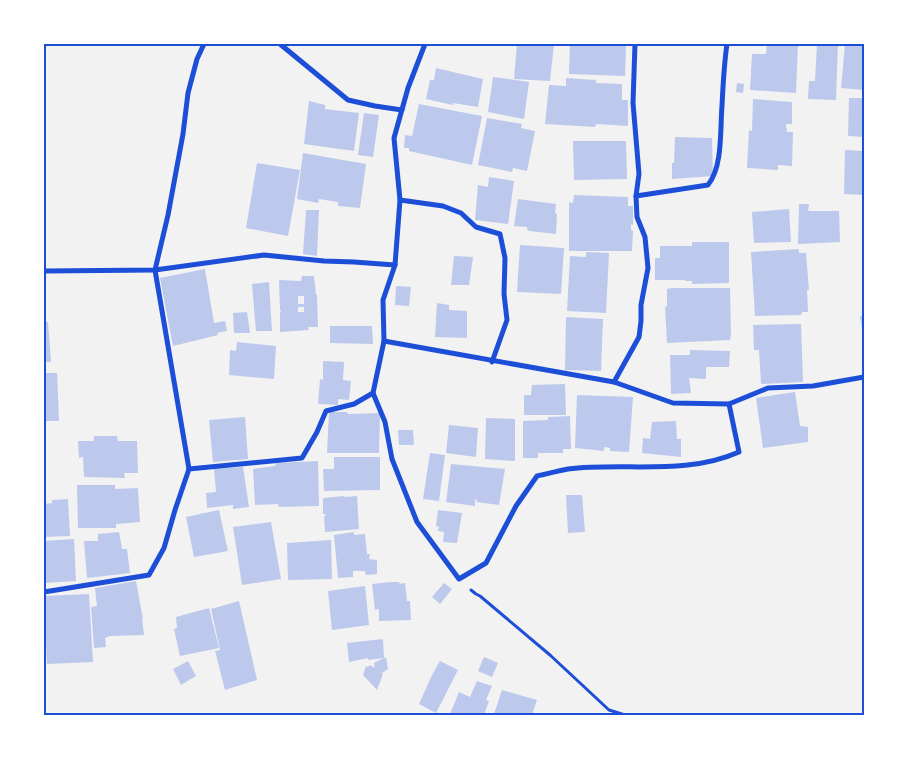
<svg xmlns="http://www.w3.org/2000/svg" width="908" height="759" font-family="Ubuntu,sans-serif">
<rect width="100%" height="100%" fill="#f2f2f2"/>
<!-- building -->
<g fill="#bdc9ec" fill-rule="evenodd">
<path d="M517 44H554L550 81 514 79Z"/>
<path d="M570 44H626L625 76 569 74Z"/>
<path d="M767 44H798L796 93 750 90 752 54H766Z"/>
<path d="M817 44H838L836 100 808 99 809 81H815Z"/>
<path d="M845 44 864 45V90L841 88Z"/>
<path d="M436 68 483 79 478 107 453 103V105L426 99 430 80H434Z"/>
<path d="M493 77 529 82 524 119 488 112Z"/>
<path d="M566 78 596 80V83L622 84V100H628V126L596 124 595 127 545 124 549 85 566 86Z"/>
<path d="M737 83 744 84 743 93 736 92Z"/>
<path d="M849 98H863L864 101V137L848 136Z"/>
<path d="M753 99 792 102V124H786L787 132H793L792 166 778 165V170L747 168 749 130 752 131Z"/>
<path d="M309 101 325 105V109L359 113 354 151 304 144Z"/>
<path d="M419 104 482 116 472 165 409 151V148H404L405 135 412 136Z"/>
<path d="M364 113 379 115 373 157 358 155Z"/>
<path d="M487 118 522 124 521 128 535 131 527 171 513 168 512 172 478 165Z"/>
<path d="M675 137 712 138 713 176 672 179V163H674Z"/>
<path d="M573 141H626L627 179 574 180Z"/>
<path d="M845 150 864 151V195L844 194Z"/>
<path d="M303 153 366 164 360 208 338 206V202L319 199 318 203 297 199Z"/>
<path d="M257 163 300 170 288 236 246 228Z"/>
<path d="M489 177 514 181 508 224 475 220 478 185 488 187Z"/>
<path d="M574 195 628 197V206H633V225L631 224V230L633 231 632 251H569V202L573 203Z"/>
<path d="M518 199 556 204 555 213 557 214 556 234 529 231 527 229V227L514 226Z"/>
<path d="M799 204H809L808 211H839L840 242 798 244Z"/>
<path d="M789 209 791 242 754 243 752 212Z"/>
<path d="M306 210H319L317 256 303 254Z"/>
<path d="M692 242H729V283L692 284V281H685V280H655V258H660V246H692Z"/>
<path d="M520 245 564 248 561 294 517 292Z"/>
<path d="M799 249V253H806L809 290H807L808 312H802L801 315 755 316 751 252Z"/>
<path d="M586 252 609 253 606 313 567 311 570 256 586 257Z"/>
<path d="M454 256 473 257 469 285H451Z"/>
<path d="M205 269 214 323 225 321 227 331 217 333 218 335 173 346 160 278Z"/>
<path d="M302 276H314L316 295H317L318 327H308L309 330 280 332V313L281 311 280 310 279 280 301 281ZM298 296H304V304H298ZM298 307H304V312H298Z"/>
<path d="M269 282 272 331H256L252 284Z"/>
<path d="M396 286 411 287 409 306 395 305Z"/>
<path d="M672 288H730L731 335 730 340 667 343 665 306 667 307V289Z"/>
<path d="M437 303 449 305V310L467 311V338L435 337Z"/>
<path d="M247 312 250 333H234L233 313Z"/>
<path d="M860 316H864V335H863Z"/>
<path d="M566 317 603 319 601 371 565 370Z"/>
<path d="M44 322H48L51 362H44Z"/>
<path d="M801 324 803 382 761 384 759 350H754L753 325Z"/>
<path d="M330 326H372L373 344 330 343Z"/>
<path d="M237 342 276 346 274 379 229 375 230 350 236 351Z"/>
<path d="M690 350 730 351 729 367H706V379L689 378 691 393 671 394 670 355H690Z"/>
<path d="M323 361 344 362 343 380 351 381 349 400 338 399V405L318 404 320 379 323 380Z"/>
<path d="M44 373H57L59 421H44Z"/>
<path d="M565 384 566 415H524V395H531L532 385Z"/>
<path d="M795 392 800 426 808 427V442L763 448 756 398Z"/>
<path d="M577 395 633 397 629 452 610 451V448L604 447V451L575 448Z"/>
<path d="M329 412H347L348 414 380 413 379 453H327Z"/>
<path d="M570 416 571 449H563V453H538V458H523V421L548 420V417Z"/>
<path d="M245 417 248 459 213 462 209 420Z"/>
<path d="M486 418 515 419V461L485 459Z"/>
<path d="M676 421 677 439H681V457L642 453 643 438 650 439 652 422Z"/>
<path d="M449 425 478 428 476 457 446 453Z"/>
<path d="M398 430H413L414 445H399Z"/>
<path d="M94 436H117L118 441H137L138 473H124L125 478 84 477 83 457 79 458 78 441H94Z"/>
<path d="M430 453 445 455 439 501 423 499Z"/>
<path d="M334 457H380V490L324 491 323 469H334Z"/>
<path d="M318 461 319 506 279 507 278 504 255 505 253 469 275 466 276 463Z"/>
<path d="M451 464 505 469 499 505 476 502 477 500 475 499V506L446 502Z"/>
<path d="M243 467 249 507 233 509V505L207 508 206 493 216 492 214 469Z"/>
<path d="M77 485H115V489L138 488 140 522 116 524V528H78Z"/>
<path d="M566 495H582L585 532 568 533Z"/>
<path d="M344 496 345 497 357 496 359 529 325 532 324 516H326L325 514H323V498Z"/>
<path d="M68 499 70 536 44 537V504L52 503V500Z"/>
<path d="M219 510 228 551 194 557 186 517Z"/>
<path d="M438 510 462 513 457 543 443 542 444 532 438 531 439 527 436 526Z"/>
<path d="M271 522 281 579 242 585 233 527Z"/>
<path d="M119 532 122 549H127L130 573 87 578 84 541H98V534Z"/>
<path d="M354 532V535L365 534 367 554H370L369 559 377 560V574L366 575 365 571H353V577L338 578 334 535Z"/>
<path d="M74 539 76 581 44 583V541Z"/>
<path d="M331 540 332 579 288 580 287 543Z"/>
<path d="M136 581 143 619H142L144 635 110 636 105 638 106 647 94 648 91 607 97 606 95 588Z"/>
<path d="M391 582H400L399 584 405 583 407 601H410L411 620 379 621V609L375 610 372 584Z"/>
<path d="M444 583 452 589 440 604 432 597Z"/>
<path d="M365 586 369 625 332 630 328 591Z"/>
<path d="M89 594 93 662 47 664 46 641 44 642V596Z"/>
<path d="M239 601 257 680 225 690 215 651 220 650 211 609Z"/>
<path d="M209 608 219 648 180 656 174 629 177 628 176 617Z"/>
<path d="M383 639 384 658 368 660V658L349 662 347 643Z"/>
<path d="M386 657 388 669 381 674H383L377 690 363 675 366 666 368 667 370 665 375 668 374 663Z"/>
<path d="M484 657 498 663 492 677 478 671Z"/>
<path d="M188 661 196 676 181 685 173 669Z"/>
<path d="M440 661 458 670 436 713 419 704 432 675Z"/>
<path d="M477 681 492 686 486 700 489 701 484 715 450 714 459 692 470 697Z"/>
<path d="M502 690 537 700 532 715 494 714Z"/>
</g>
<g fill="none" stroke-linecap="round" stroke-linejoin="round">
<!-- path -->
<path stroke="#1d4ed8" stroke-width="3" d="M471 590 476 594 480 596 550 655 609 710 625 715"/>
<!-- minor -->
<g stroke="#1d4ed8" stroke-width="5">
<path d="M280 44 348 100 375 106 402 110"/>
<path d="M425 44 408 88 394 138 400 200 395 265 383 300 384 341 373 393 385 422 392 459 417 522 459 579 486 563 516 506 537 476C547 474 557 471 568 469 625 462 685 476 739 452L729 404"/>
<path d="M635 44 633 103 639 174 636 196"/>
<path d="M400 200 443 206 461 213 476 227 500 234 505 258 504 294 507 320 492 362"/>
<path d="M44 271 155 270 264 255 324 261 354 262 395 265"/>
<path d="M384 341 614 382 639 337 641 321V305L648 268 645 237 637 217 636 196 708 185C723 167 720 129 722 106 723 85 724 64 727 44"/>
<path d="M614 382 673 403 729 404 768 388 813 386 864 377"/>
<path d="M189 469 155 270 168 215 183 134 188 93 197 59 204 44"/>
<path d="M44 592 149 575 164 548 175 510 189 469 302 458 317 432 326 411 354 404 373 393"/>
</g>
</g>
<!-- border -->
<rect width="908" height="759" fill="none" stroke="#ffffff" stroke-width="90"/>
<rect x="45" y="45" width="818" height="669" fill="none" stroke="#1d4ed8" stroke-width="2"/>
</svg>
